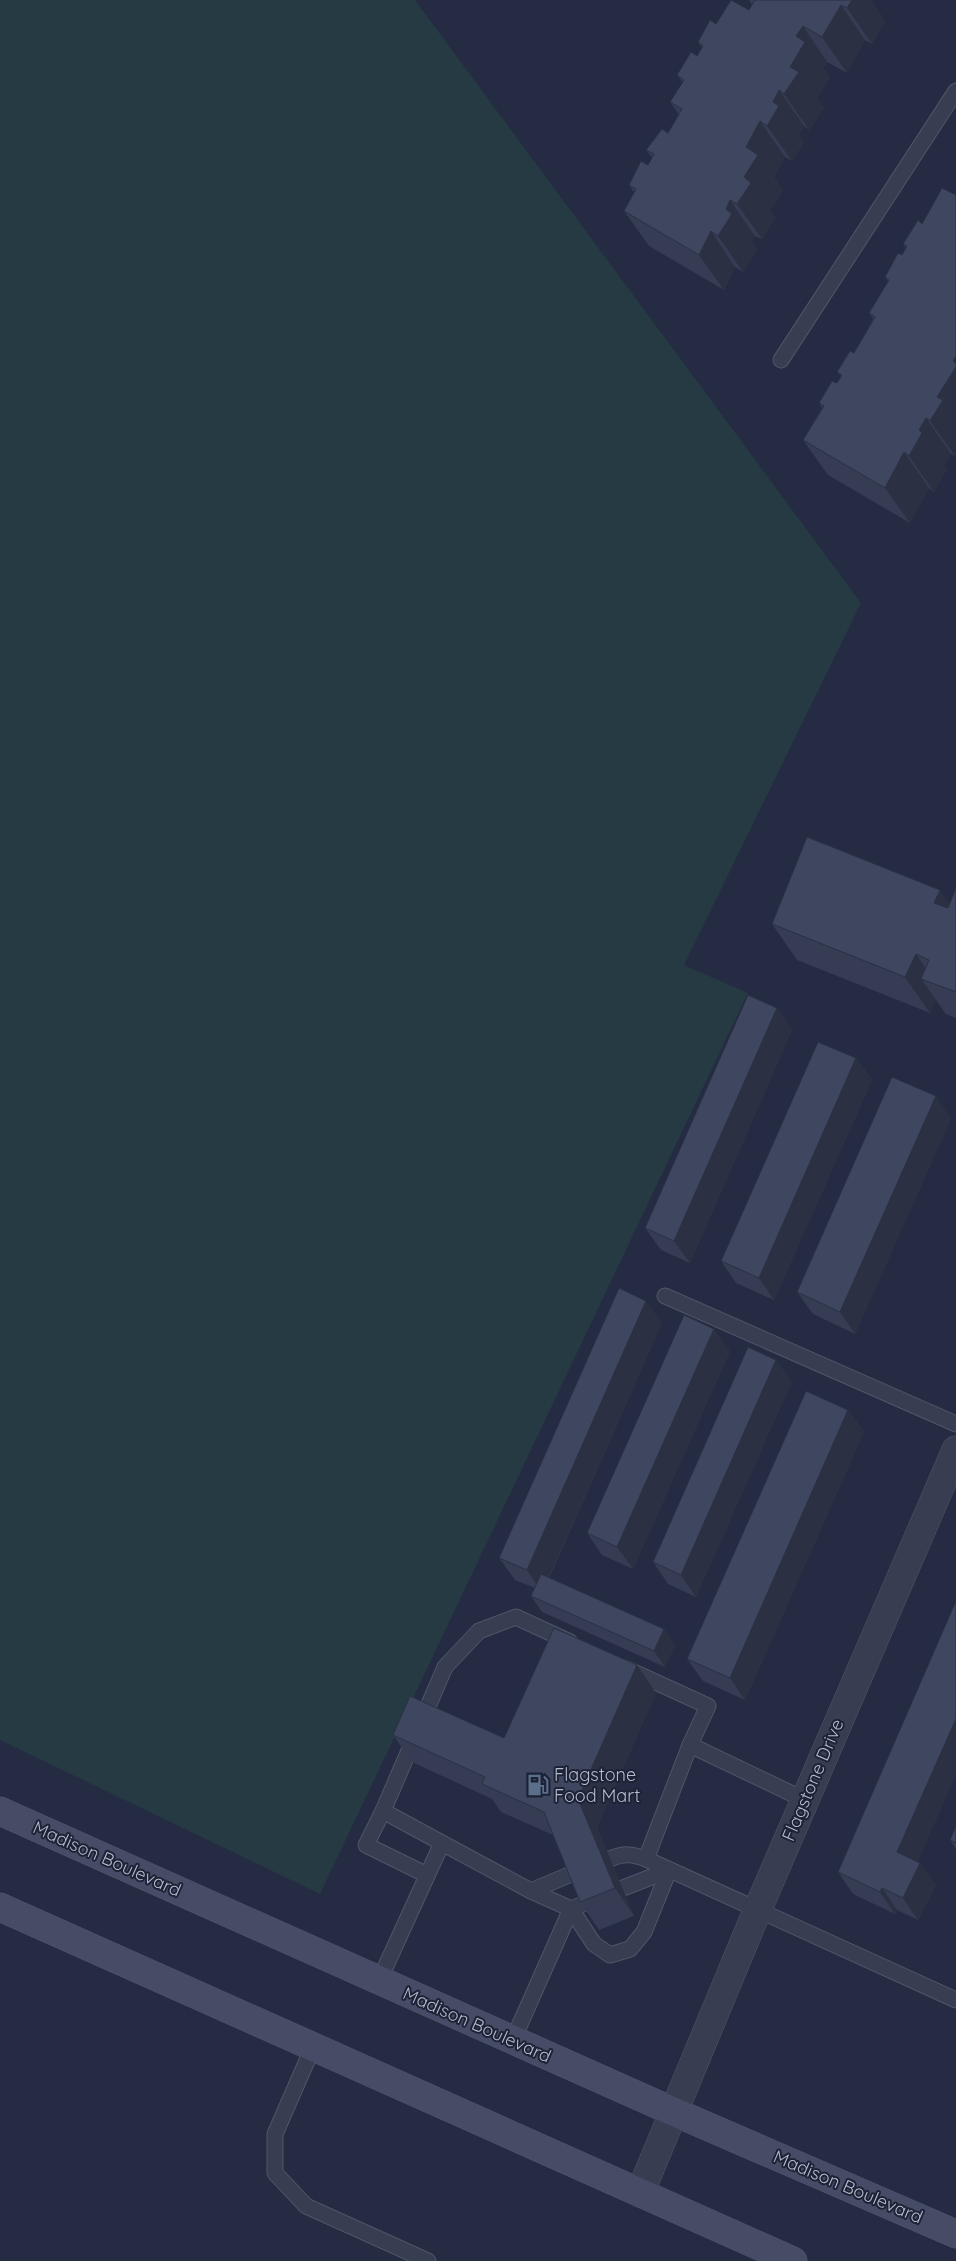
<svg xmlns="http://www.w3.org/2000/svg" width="956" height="2261" font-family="Quicksand,sans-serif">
<rect width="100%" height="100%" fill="#242b42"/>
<!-- green -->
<path fill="#263a43" d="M0 0H415L861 603 684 965 748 993 320 1894 0 1740Z"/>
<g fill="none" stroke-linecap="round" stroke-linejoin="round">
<!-- lane casing -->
<g stroke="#505669" stroke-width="17">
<g id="lane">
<path d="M781 360 956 91"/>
<path d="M665 1296 956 1424"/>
<path d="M627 1669 708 1706 690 1745 805 1800"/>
<path d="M690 1745 646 1859 956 2000"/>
<path d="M383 1811 366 1845 427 1875"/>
<path d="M442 1843 531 1891 571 1909 513 2040"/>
<path d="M610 1859C624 1853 632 1854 646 1859"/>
<path d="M623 1888 669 1870"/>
<path d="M531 1891 576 1872"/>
<path d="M588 1902 571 1909 594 1944 610 1955 630 1949 644 1932 669 1870"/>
<path d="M379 1981 442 1843 383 1811 445 1667 479 1631 516 1617 570 1642"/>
<path d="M313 2047 275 2134V2173L306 2206 428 2261"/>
</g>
</g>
<!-- street casing -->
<g stroke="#505669" stroke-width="29">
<path id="street" d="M640 2193 757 1911 956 1450"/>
</g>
<!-- secondary casing -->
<g stroke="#505669" stroke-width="29">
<g id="secondary">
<path d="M0 1811 672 2111 956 2234"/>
<path d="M0 1907 793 2261"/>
</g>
</g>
<!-- lane -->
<use href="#lane" stroke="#383e51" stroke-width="15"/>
<!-- street -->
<use href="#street" stroke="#383e51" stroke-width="28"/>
<!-- secondary -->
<use href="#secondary" stroke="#464c65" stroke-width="28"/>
</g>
<!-- wall -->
<g fill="#353c53">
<path d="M749 0H871L885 21 872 44 865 40 847 73 827 62 823 68 830 77 817 98 824 108 809 130 804 126 799 134 804 142 792 161 785 157 774 177 783 190 770 211 775 218 762 239 755 236 752 242 757 250 743 272 735 267 724 290 649 246 624 211 634 192 629 185 648 165 652 158 646 150 668 133 679 115 670 102 683 83 677 75 697 56 702 48 698 42 716 24 749 10 752 5Z"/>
<path d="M956 195V454L955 456 951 454 944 465 947 469 934 492 929 488 910 523 828 475 803 440 822 408 819 403 837 383 841 376 837 372 854 353 873 319 869 313 888 281 885 277 902 255 906 248 903 244 922 224Z"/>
<path d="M956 888V1018L946 1014 936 1000 930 1013 797 960 772 924 950 904Z"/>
<path d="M777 1008 792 1030 690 1263 661 1250 645 1228Z"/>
<path d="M856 1058 872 1080 774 1300 736 1283 721 1261Z"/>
<path d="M951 1118 855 1334 813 1314 797 1292Z"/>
<path d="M662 1323 549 1578 664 1629 675 1645 665 1667 542 1612 531 1596 535 1588 515 1580 499 1558Z"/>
<path d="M730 1351 633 1569 602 1555 587 1533Z"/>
<path d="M792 1381 696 1597 668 1584 653 1562Z"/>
<path d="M848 1410 864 1432 745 1700 703 1681 687 1659Z"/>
<path d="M956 1601V1775L917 1862 920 1863 936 1885 918 1920 897 1910 895 1914 853 1894 838 1872Z"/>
<path d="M656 1693 597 1827 634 1916 599 1930 580 1902 553 1835 501 1812 492 1799 412 1762 393 1735 504 1738Z"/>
<path d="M956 1826V1849L950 1840Z"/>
</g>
<!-- shaded-wall -->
<g fill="#2b3143">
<path d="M852 0H871L885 21 872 44 847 8Z"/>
<path d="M841 5 865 40 847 73 822 37Z"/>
<path d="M803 26 827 62 823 68 830 77 817 98 824 108 809 130 784 94 796 36Z"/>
<path d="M779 90 804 126 799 134 804 142 792 161 767 126 773 102Z"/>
<path d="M760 121 785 157 774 177 783 190 770 211 775 218 762 239 737 204 744 177 746 147Z"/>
<path d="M730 200 755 236 752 242 757 250 743 272 718 236 726 209Z"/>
<path d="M711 231 735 267 724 290 699 255Z"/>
<path d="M956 356V366L953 361Z"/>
<path d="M956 367V454L955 456 930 421 937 397Z"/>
<path d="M926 418 951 454 944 465 947 469 934 492 909 456 919 430Z"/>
<path d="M904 452 929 488 910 523 885 488Z"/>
<path d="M940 890 956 912 934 903Z"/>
<path d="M916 954 937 985 921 979 936 1000 930 1013 905 977Z"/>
<path d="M777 1008 792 1030 690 1263 674 1241Z"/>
<path d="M856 1058 872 1080 774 1300 759 1278Z"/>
<path d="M936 1096 951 1118 855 1334 840 1312Z"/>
<path d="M646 1301 662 1323 542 1592 527 1570Z"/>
<path d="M714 1329 730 1351 633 1569 617 1547Z"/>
<path d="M776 1360 792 1381 696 1597 681 1575Z"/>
<path d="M848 1410 864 1432 745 1700 730 1678Z"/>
<path d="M664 1629 675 1645 665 1667 654 1651Z"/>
<path d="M637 1665 656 1693 597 1827 634 1916 615 1888 578 1799Z"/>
<path d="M956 1719V1775L912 1874 897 1852Z"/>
<path d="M920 1863 936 1885 918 1920 903 1898Z"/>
<path d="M882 1888 897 1910 895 1914 880 1892Z"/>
</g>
<!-- building -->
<g fill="#3e4660" stroke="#2b3143">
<path d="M731 0 749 10 755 0H852L847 8 841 5 822 37 803 26 796 36 805 42 790 67 799 72 784 94 779 90 773 102 779 106 767 126 760 121 746 147 758 155 744 177 751 183 737 204 730 200 726 209 732 214 718 236 711 231 699 255 624 211 636 189 629 185 641 161 648 165 654 154 646 150 662 129 668 133 682 109 670 102 684 80 677 75 691 52 697 56 703 46 698 42 710 20 716 24Z"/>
<path d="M942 188 956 195V356L953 361 956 364V367L937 397 943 400 930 421 926 418 919 430 922 433 909 456 904 452 885 488 803 440 824 406 819 403 832 381 837 383 842 375 837 372 850 351 854 353 875 317 869 313 889 280 885 277 898 253 902 255 907 246 903 244 918 220 922 224Z"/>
<path d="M807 837 940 890 934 903 948 908 956 888V992L921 979 929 960 916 954 905 977 772 924Z"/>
<path d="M748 995 777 1008 674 1241 645 1228Z"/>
<path d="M818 1042 856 1058 759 1278 721 1261Z"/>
<path d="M892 1077 936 1096 840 1312 797 1292Z"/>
<path d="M619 1288 646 1301 527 1570 499 1558Z"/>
<path d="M684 1315 714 1329 617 1547 587 1533Z"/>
<path d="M748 1347 776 1360 681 1575 653 1562Z"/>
<path d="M806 1391 848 1410 730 1678 687 1659Z"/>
<path d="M541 1574 664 1629 654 1651 531 1596Z"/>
<path d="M956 1601V1719L897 1852 920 1863 903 1898 882 1888 880 1892 838 1872Z"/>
<path d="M554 1628 637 1665 578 1799 615 1888 580 1902 544 1812 482 1784 485 1777 393 1735 410 1696 504 1738Z"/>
<path d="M956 1826V1843L950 1840Z"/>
</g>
<!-- icons -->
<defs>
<g id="fuel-bare" transform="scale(1.725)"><path d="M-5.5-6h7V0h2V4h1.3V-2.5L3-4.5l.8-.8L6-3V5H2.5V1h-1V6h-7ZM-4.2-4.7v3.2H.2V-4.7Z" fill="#5c6f8a" stroke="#1d2337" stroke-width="2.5" paint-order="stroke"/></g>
</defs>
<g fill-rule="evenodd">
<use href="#fuel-bare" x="538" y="1785"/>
</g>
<g text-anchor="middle" stroke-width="4" stroke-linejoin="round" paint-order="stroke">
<!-- poi labels -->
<g font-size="18" fill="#b5bacc" stroke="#1d2337" text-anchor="start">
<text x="554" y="1781">Flagstone<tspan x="554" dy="21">Food Mart</tspan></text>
</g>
<!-- street labels -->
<g font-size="18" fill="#b5bacc" stroke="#1d2337">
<text transform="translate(813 1780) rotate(-67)" y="6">Flagstone Drive</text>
<text transform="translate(107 1859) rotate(24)" y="6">Madison Boulevard</text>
<text transform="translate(477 2025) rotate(24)" y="6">Madison Boulevard</text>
<text transform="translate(848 2187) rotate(23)" y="6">Madison Boulevard</text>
</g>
</g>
</svg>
